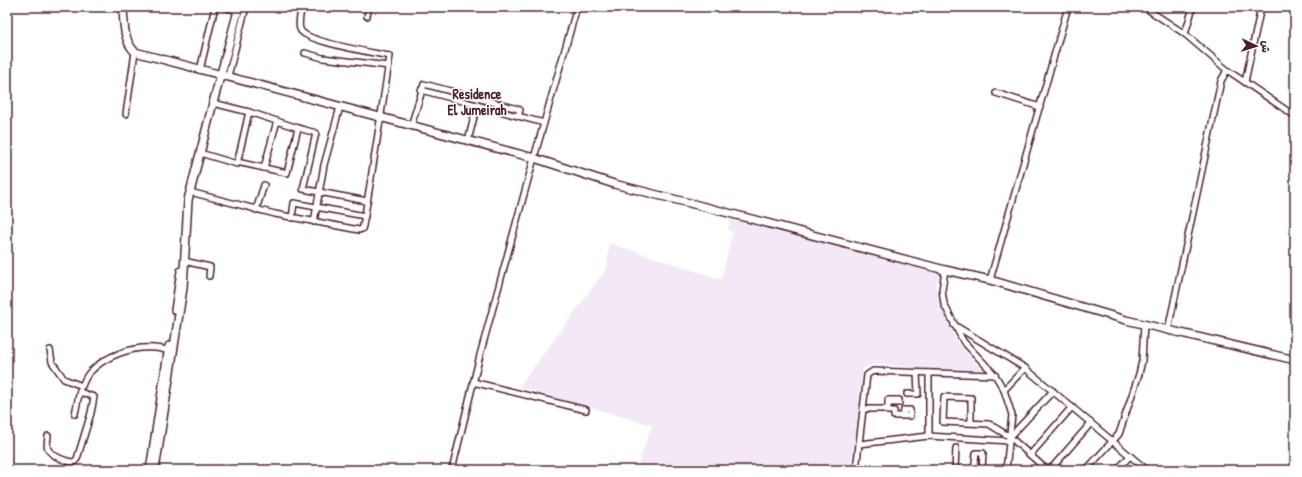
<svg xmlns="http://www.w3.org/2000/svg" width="1302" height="477" font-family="'Patrick Hand','Playpen Sans Arabic',sans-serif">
<rect width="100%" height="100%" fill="#fff"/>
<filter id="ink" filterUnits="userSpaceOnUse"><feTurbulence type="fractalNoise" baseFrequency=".025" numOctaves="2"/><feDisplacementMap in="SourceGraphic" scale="8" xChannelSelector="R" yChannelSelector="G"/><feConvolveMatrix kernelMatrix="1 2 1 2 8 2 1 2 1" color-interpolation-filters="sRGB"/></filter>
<g filter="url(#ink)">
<!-- built -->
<path fill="#f3e9f6" d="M730 218 834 243 936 271 940 275 936 286 938 297 957 342 983 370 928 369 876 364 863 368 851 470H636L652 425 519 387 607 268 609 243 721 279 733 232 728 230Z"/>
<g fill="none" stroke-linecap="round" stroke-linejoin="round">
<!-- street casing -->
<g stroke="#4a1f2b" stroke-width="8">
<g id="street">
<path d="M224 7 238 11"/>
<path d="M1144 7 1185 34 1227 70"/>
<path d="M367 16 369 7"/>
<path d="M1185 34 1193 7"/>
<path d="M305 53 323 58 389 66"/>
<path d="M200 70 215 7"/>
<path d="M228 76 246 7"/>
<path d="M1245 82 1261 7"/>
<path d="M421 90 544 123"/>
<path d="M996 93 1040 107"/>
<path d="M213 103 249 112 298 128 287 173 237 162"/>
<path d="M126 114 135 52"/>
<path d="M411 126 424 84 518 109 520 110 518 116"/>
<path d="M298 128 316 133 303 189 367 201"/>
<path d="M468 141 477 105"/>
<path d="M200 153 237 164 249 112"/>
<path d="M264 168 277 121"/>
<path d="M190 192 275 214 359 230 362 229 363 226C373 170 381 113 390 56 374 53 309 42 301 31 297 26 301 14 301 7"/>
<path d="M256 210 264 185"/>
<path d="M292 218 294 203 365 216"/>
<path d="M314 222 324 165 340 107"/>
<path d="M184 261 210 267 209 276"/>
<path d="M945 270 942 290 944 304 963 341 995 375 1004 390 1012 415 1006 470"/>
<path d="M990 280 1068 7"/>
<path d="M954 325 1025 368 1147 470"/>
<path d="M1168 330 1221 81 1227 70 1295 116"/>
<path d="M50 350 52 362 64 379 82 386C84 381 86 376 90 372 105 356 132 346 155 348 160 348 165 350 170 351"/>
<path d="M929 373V436"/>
<path d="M473 382 586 410"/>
<path d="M1004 390 1025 368"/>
<path d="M907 394H918L917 373"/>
<path d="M888 403H899V400H888C888 404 888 407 888 411H894V416H910V410H904L903 416"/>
<path d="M863 409H888"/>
<path d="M75 414 80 390"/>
<path d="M971 423V398L944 397 943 422 989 424 1010 437 1047 470"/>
<path d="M48 436C48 440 46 445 48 449 52 456 66 462 74 462L77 459 91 413 94 397 80 392"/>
<path d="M1010 437 1053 391"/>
<path d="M859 444 929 436 1009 441"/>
<path d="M1030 455 1072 407"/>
<path d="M452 470 480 355 534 158 577 7"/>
<path d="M856 470 867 375 873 371 995 375"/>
<path d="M955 470 956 448"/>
<path d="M974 470 976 453H983L982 470"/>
<path d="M1050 470 1091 423"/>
<path d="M1086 470 1119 434 1139 374 1142 361 1144 324"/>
<path d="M1117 470 1130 456"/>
</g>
</g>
<!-- secondary casing -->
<g stroke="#4a1f2b" stroke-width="10">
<g id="secondary">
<path d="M123 7C124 23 123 40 135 52L534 158 614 184 721 211 945 270 990 280 1126 320 1295 360"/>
<path d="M175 310 181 271"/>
<path d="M150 470 169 346"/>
<path d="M155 470 183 288 188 200 213 103 239 7"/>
</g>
</g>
<!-- street -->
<use href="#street" stroke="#fff" stroke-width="5"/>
<!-- secondary -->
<use href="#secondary" stroke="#fff" stroke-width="7"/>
</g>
</g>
<g text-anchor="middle" stroke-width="3" stroke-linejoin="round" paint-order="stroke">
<!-- quarter labels -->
<g font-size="14" font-weight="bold" fill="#4a1f2b" stroke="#fff">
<text x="477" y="99">Residence<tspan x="477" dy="16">El Jumeirah</tspan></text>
</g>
</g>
<!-- margin -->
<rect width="1302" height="477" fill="none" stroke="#fff" stroke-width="24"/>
<rect x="12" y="12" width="1278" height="453" fill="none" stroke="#4a1f2b" stroke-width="1.5" filter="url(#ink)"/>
<!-- north arrow -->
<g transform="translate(1256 46) rotate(94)" stroke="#ffffff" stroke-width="3" paint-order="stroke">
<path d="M0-3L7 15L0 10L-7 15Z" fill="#4a1f2b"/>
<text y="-6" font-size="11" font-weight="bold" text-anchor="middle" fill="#4a1f2b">ش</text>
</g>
</svg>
